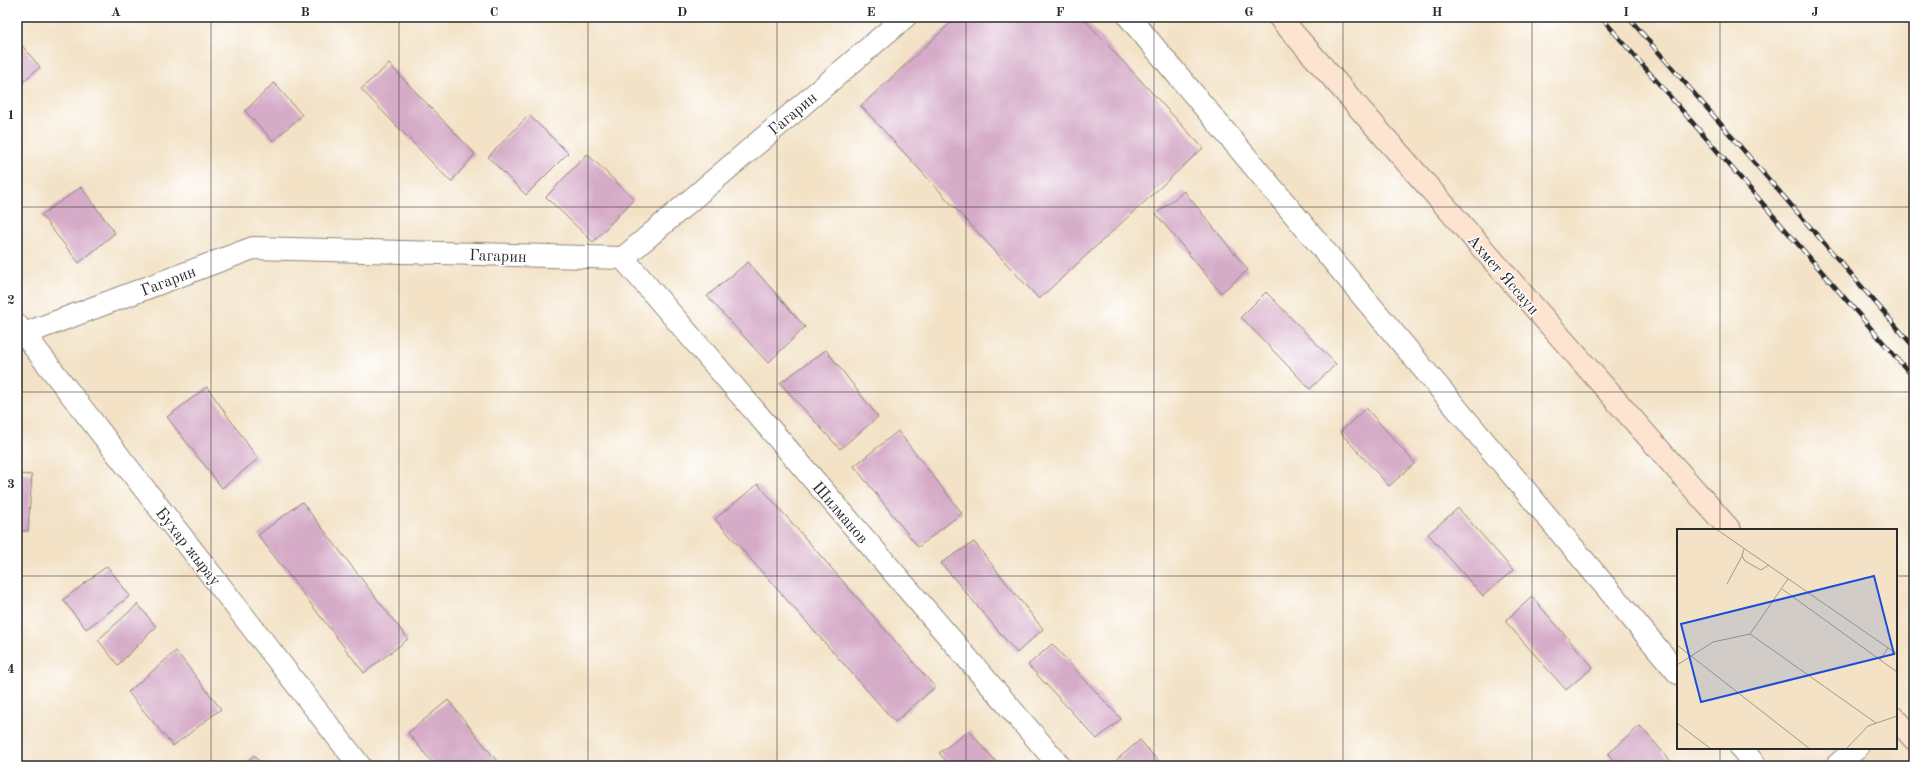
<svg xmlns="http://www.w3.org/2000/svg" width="1931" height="783" font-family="'Old Standard TT',serif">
<rect width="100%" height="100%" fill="#fff"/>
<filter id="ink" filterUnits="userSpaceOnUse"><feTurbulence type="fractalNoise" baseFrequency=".025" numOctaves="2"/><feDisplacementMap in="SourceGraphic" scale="8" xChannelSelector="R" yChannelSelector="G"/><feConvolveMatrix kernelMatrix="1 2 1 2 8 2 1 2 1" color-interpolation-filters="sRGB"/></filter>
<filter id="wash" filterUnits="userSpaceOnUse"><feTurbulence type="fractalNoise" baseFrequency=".012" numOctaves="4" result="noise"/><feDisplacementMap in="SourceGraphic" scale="16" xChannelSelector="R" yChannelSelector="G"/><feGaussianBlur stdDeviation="0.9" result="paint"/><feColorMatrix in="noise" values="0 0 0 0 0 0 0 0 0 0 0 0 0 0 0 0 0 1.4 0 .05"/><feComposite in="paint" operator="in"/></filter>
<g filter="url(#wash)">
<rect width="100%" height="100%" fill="#f3e2c6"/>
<g id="blocks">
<!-- building -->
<g fill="#d5abc8">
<path d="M957 17H1082L1203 148 1039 299 861 106Z"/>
<path d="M19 42 40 67 17 87V44Z"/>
<path d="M389 64 475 154 451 182 361 89Z"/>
<path d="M274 83 302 115 273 141 245 111Z"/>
<path d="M529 115 568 153 526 195 488 157Z"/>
<path d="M587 154 634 199 593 242 546 197Z"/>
<path d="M81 187 115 233 79 263 41 215Z"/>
<path d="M1184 191 1248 270 1221 293 1156 214Z"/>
<path d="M748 262 805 327 768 363 707 296Z"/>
<path d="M1266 292 1336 364 1310 389 1241 317Z"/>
<path d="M826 350 878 417 840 449 780 383Z"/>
<path d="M207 387 258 459 222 488 167 417Z"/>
<path d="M1366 408 1415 463 1389 486 1340 432Z"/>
<path d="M898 431 962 513 918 547 854 466Z"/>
<path d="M17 474 32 475 28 531H17Z"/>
<path d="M758 484 935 687 895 722 715 519Z"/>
<path d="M302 502 408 639 364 673 258 535Z"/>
<path d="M1458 508 1513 570 1483 596 1428 534Z"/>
<path d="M974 542 1043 629 1017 653 941 563Z"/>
<path d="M107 566 130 596 86 629 63 600Z"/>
<path d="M1532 597 1593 667 1566 690 1505 621Z"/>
<path d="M138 604 156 627 118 665 98 640Z"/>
<path d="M1052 644 1121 719 1097 739 1028 665Z"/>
<path d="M176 651 221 709 173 746 128 692Z"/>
<path d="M448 700 501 766H435L408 733Z"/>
<path d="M1640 726 1675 766H1618L1608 754Z"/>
<path d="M969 731 1000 766H950L939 753Z"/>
<path d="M1140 740 1162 766H1114L1112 764Z"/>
<path d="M254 755 263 766H242Z"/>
</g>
</g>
</g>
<g filter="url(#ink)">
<use href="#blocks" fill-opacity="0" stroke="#8f8678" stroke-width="1"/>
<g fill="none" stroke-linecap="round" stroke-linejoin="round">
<!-- street casing -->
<g stroke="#8f8678" stroke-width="24">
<g id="street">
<path d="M1129 17 1678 673"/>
<path d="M623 258 1060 766"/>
<path d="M17 325 360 766"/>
<path d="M17 335 24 334 253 248 623 258 905 17"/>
<path d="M1741 748 1756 766"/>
<path d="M1836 766 1857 748"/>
</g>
</g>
<!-- secondary casing -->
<g stroke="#8f8678" stroke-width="24">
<g id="secondary">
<path d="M1279 17 1730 530"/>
<path d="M1896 719 1914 739"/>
</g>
</g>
<!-- street -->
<use href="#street" stroke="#fff" stroke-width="22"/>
<!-- secondary -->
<use href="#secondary" stroke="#fde4d1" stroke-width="22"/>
<!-- rail casing -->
<g stroke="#2b2b2b" stroke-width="4.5">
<g id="rail">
<path d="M1601 17 1914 378"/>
<path d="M1628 17 1914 347"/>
</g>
</g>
<!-- rail -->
<use href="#rail" stroke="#fff" stroke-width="3" stroke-dasharray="9" stroke-linecap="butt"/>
</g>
</g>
<!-- grid -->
<path fill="none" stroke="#2b2b2b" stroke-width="1" stroke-opacity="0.55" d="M211 17V766M399 17V766M588 17V766M777 17V766M966 17V766M1154 17V766M1343 17V766M1532 17V766M1720 17V530M17 207H1914M17 392H1914M17 576H1678M1896 576H1914M1720 748V766"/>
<g text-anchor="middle" stroke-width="3" stroke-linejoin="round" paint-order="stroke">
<!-- street labels -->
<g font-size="16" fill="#2b2b2b" stroke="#fff">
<text transform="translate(792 113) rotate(-40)" y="6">Гагарин</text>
<text transform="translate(498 255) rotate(2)" y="6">Гагарин</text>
<text transform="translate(1504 274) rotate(49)" y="6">Ахмет Яссауи</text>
<text transform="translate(168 280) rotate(-21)" y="6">Гагарин</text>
<text transform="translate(841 512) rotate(49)" y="6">Шилманов</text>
<text transform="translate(189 546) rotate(52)" y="6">Бухар жырау</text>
</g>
</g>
<!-- overview -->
<g transform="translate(1677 529)">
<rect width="220" height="220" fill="#f3e2c6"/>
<path fill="none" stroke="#a39988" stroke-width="1" d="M39 0 220 125M67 20 65 27 68 32 84 41 92 36M50 55 65 27M105 60 220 143M73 105 199 194M0 116 133 220M203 131 211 119M0 136 36 113 73 105 111 50M0 194 34 220M169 220 191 197 220 187"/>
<path fill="#1d4ed8" fill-opacity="0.15" stroke="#1d4ed8" stroke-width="2" d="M197 47 217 125 24 173 4 95Z"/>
<rect width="220" height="220" fill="none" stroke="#2b2b2b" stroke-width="2"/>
</g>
<!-- margin -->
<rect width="1931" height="783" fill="none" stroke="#fff" stroke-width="44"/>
<rect x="22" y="22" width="1887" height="739" fill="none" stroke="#2b2b2b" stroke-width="1.5"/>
<g font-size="13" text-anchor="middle" font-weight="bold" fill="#2b2b2b">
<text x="116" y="16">A</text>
<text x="305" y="16">B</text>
<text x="494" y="16">C</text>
<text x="682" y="16">D</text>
<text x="871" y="16">E</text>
<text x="1060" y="16">F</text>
<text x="1249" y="16">G</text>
<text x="1437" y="16">H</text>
<text x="1626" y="16">I</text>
<text x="1815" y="16">J</text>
<text x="11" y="119">1</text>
<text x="11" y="304">2</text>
<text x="11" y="488">3</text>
<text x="11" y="673">4</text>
</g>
</svg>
